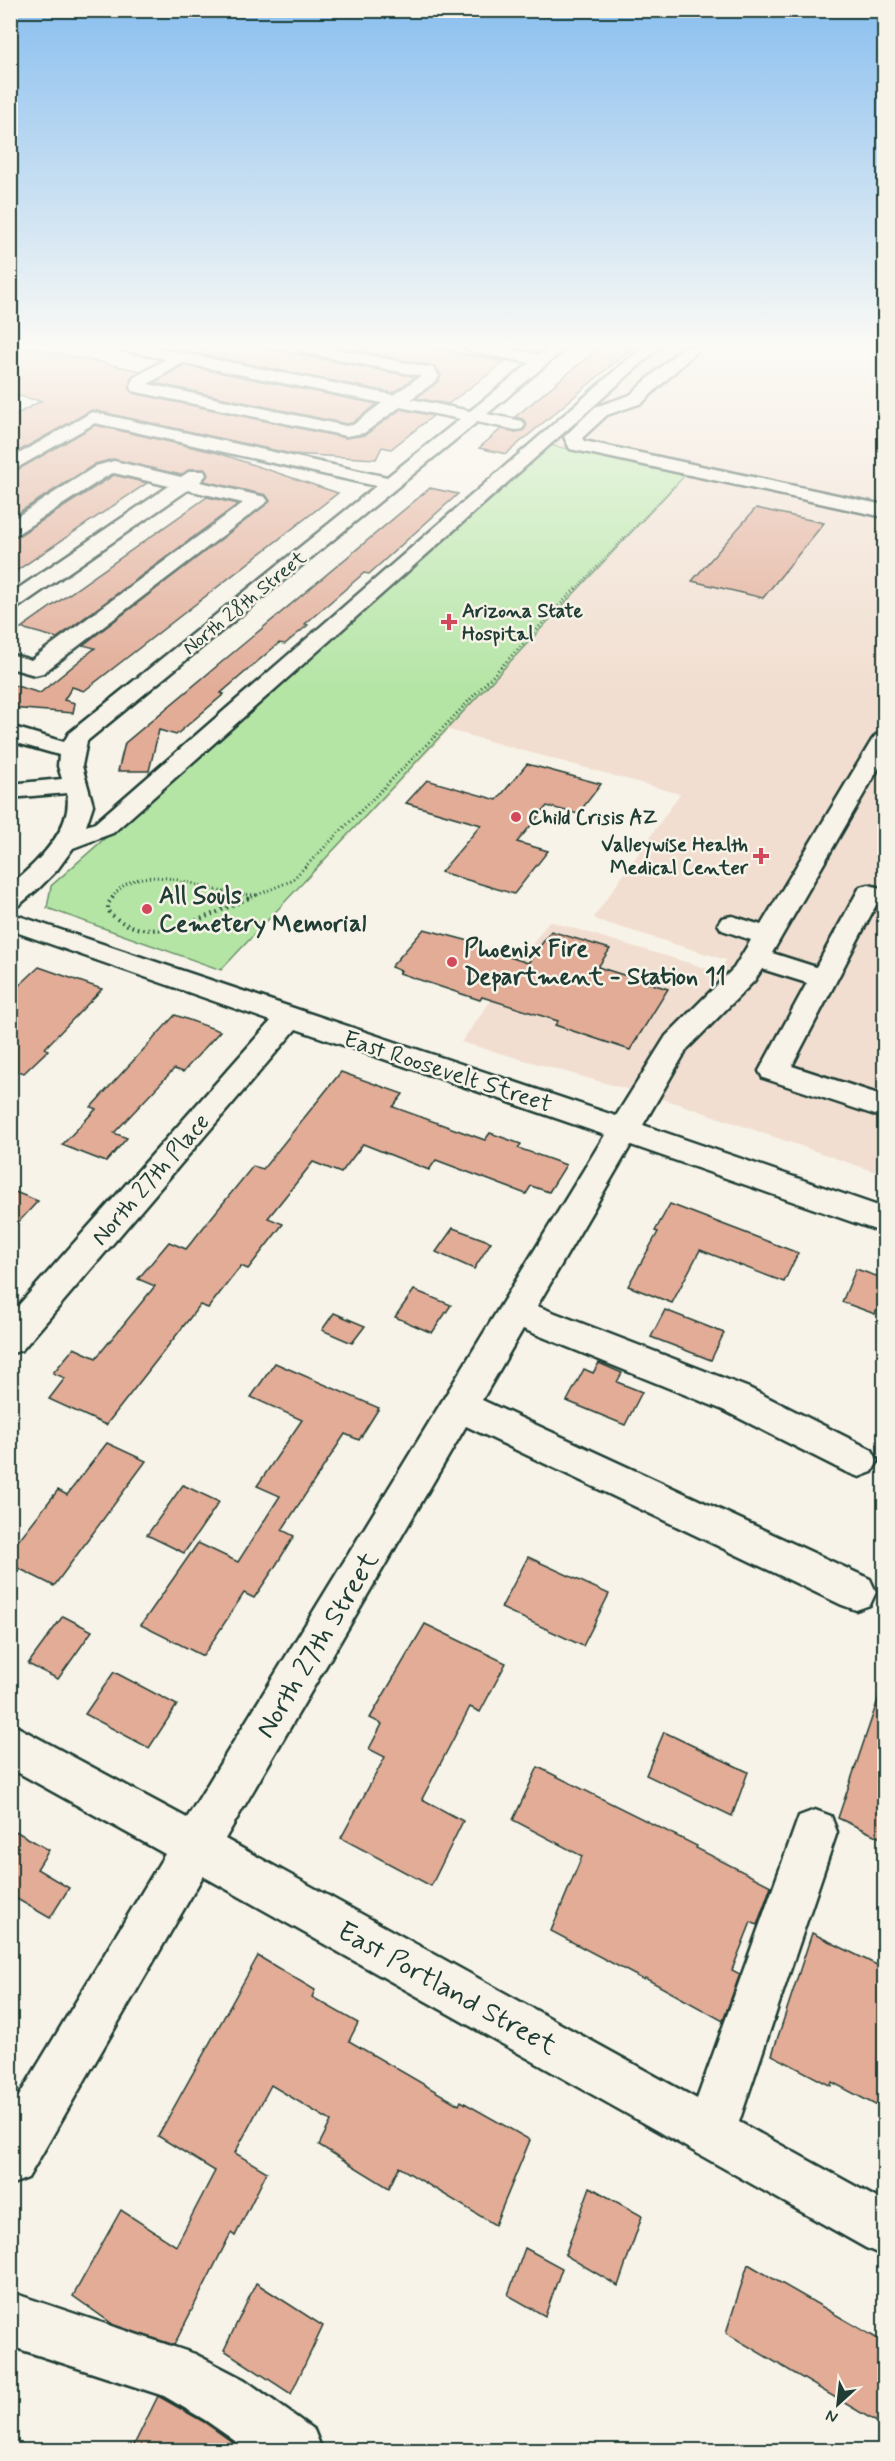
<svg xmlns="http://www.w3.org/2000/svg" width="895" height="2461" font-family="Mynerve,sans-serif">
<rect width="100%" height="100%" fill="#f7f3e8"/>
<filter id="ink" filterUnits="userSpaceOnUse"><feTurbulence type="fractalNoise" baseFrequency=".0167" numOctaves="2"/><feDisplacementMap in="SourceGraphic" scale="12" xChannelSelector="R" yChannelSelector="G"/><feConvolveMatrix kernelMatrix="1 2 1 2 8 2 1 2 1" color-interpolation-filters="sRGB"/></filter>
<g filter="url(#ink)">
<!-- built -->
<path fill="#f1ded0" d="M658 347H884V1175L679 1104 461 1042 549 921 719 972 726 960 597 920 594 917 680 794 449 730 221 970 51 886Z"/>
<!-- green -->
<path fill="#b4e5a5" stroke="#6a916c" stroke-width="1.5" d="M549 445 687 473 221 970 47 908 51 886Z"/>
<!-- building -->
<g fill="#e2ac97" stroke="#1f3d34" stroke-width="1.5">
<path d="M10 347 29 350 33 348 141 371 131 378 129 387 133 393 346 438 365 435 401 409 433 416 391 449 382 447 376 459 291 454 92 410 10 456V418L41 401 10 394Z"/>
<path d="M209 347H259L415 377 393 393 198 354Z"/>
<path d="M358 347H427L505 362 448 404 416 398 439 381 441 375 435 367 354 350Z"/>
<path d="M600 347H633L506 454 479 448 501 429 516 432 524 430 527 424 522 419 515 417Z"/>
<path d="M183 365 377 404 352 423 346 424 154 383Z"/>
<path d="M95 425 218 453 338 493 84 691 72 687 64 700 75 703 73 713 10 708V684L40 693 95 648 83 645 270 501 266 495 204 481 208 474 204 469H190L181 475 113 459 95 464 10 518V474Z"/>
<path d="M114 475 147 483 10 575V538L18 536Z"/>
<path d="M430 488 458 494 369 574 364 573 305 624 308 625 285 644 279 643 221 693 224 694 176 735 159 730 149 771H118L125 743Z"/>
<path d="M207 497 238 504 57 638 21 628Z"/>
<path d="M756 508 824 523 763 598 692 581Z"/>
<path d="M527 764 601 784 578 814 547 806 517 842 548 851 514 894 441 872 481 825 406 803 427 780 497 800Z"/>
<path d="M424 929 469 941 467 943 528 963 551 931 610 949 598 967 668 989 630 1050 555 1025 558 1021 482 997 480 1000 399 973 401 971 391 967Z"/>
<path d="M39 967 102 989 45 1048 48 1050 24 1073 10 1068V994Z"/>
<path d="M175 1015 220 1031 183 1072 174 1069 114 1133 127 1138 106 1162 62 1145 96 1109 91 1107Z"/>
<path d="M341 1072 403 1094 393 1107 485 1140 490 1133 521 1144 518 1148 566 1165 549 1192 531 1186 526 1194 436 1160 429 1170 363 1144 341 1173 313 1162 268 1218 283 1224 248 1269 241 1266 208 1308 200 1305 106 1425 49 1399 65 1378 53 1373 74 1348 96 1358 155 1286 138 1279 169 1242 186 1249 253 1166 263 1169Z"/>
<path d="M10 1190 38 1201 10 1231Z"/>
<path d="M670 1204 798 1253 784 1282 700 1250 672 1303 628 1286 658 1232 655 1231Z"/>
<path d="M453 1228 491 1242 474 1269 436 1252Z"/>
<path d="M856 1269 885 1279V1290L875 1314 842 1302Z"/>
<path d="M414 1290 451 1305 432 1333 395 1317Z"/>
<path d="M665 1310 724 1333 711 1360 651 1337Z"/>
<path d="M334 1313 365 1326 352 1343 322 1330Z"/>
<path d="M275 1363 379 1408 359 1440 345 1434 282 1530 294 1536 273 1570 254 1598 244 1593 203 1656 141 1625 198 1543 238 1562 280 1496 257 1486 302 1420 251 1397Z"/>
<path d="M599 1363 622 1373 617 1382 642 1392 625 1425 567 1401 584 1369 593 1373Z"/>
<path d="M107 1443 146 1461 54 1586 10 1564V1551L58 1490 67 1495Z"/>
<path d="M183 1485 219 1502 184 1553 147 1535Z"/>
<path d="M528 1557 609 1594 583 1646 501 1608Z"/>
<path d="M63 1616 92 1631 58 1679 28 1664Z"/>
<path d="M425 1624 506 1663 480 1712 470 1707 422 1799 463 1821 431 1886 341 1838 385 1757 369 1749 382 1724 370 1718Z"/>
<path d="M114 1672 177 1705 149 1748 85 1714Z"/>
<path d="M881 1691 885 1692V1840L838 1818Z"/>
<path d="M664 1732 748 1772 732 1816 646 1775Z"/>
<path d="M538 1767 697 1846 696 1848 771 1886 757 1925 751 1922 732 1970 740 1974 723 2021 645 1978 644 1980 551 1931 582 1856 513 1820Z"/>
<path d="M10 1828 49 1850 37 1869 69 1888 50 1918 10 1895Z"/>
<path d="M812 1933 885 1969V2110L832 2082 831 2086 772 2055Z"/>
<path d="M258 1956 315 1990 312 1997 358 2023 349 2041 459 2105 461 2101 530 2140 495 2225 399 2167 389 2188 319 2145 331 2121 271 2085 235 2153 267 2172 235 2236 231 2233 174 2345 114 2325 73 2296 121 2210 176 2246 215 2171 158 2136Z"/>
<path d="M590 2187 642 2216 618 2286 565 2255Z"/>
<path d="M525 2248 562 2268 545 2316 508 2295Z"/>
<path d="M748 2264 885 2343V2427L726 2333Z"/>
<path d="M256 2283 323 2326 291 2394 224 2350Z"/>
<path d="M158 2396 204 2422 245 2451H131Z"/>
</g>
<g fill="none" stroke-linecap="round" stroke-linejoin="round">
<!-- minor casing -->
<g stroke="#1f3d34" stroke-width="5">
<g id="minor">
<path d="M120 347H152L393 395 421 376 301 352 293 347H326L433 368 439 376 437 380 411 399 470 411 530 363 472 352 464 347H498L540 355 549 347H567L487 414 522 421 525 425 522 429 516 430 477 422 87 741 82 766 93 805 86 826 95 823 642 347H660L113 833 73 848 57 870 39 888 19 905 10 907V885C36 864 74 829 67 793L10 798V784L62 779 58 766 59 755 10 741V726L64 742 69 733 376 486 95 423 10 472V459L92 412 387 477 460 419 400 407 364 433 346 436 133 391 131 387 133 378 166 359 122 350ZM183 363 382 403 353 425 346 426 148 384Z"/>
<path d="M683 347H701L642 403 607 415 582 438 584 441 884 505V517L570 449 564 437 595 407 630 395Z"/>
<path d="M114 461 181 477 190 471H204L206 475 200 482 265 497 268 501 43 673 35 675 10 668V654L31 660 243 503 188 490 17 608 10 610V594L169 486 114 473 110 474 17 534 10 536V521L96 466Z"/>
<path d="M884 733V759L772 953 816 967 860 887 869 885 884 889V905L877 903 792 1066 884 1096V1118L763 1078 759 1071 807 983 762 969 755 980 687 1049 643 1125 884 1208V1233L631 1145 537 1306 749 1388 872 1450 878 1461 872 1472 859 1477 846 1472 723 1410 523 1329 482 1400 870 1579 876 1592 870 1605 856 1610 842 1605 466 1426 225 1839 697 2099 799 1816 815 1810 831 1816 837 1832 739 2122 884 2202V2256L866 2248 203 1876 28 2178 10 2185V2111L165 1854 10 1768V1723L187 1818 605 1135 296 1029 22 1350 10 1354V1315L271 1021 10 930V913L616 1116 666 1036 734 968 751 940 722 930 718 924 722 918 732 916 761 925 872 740 876 735Z"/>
<path d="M10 2292 195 2354 245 2380 314 2430 322 2450H248L205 2420 164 2396 10 2346Z"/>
</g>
</g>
<!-- path-far2 -->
<path stroke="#1f3d34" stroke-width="2" stroke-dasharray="1 2" stroke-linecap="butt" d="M576 589 674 486"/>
<!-- path-far1 -->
<g stroke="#1f3d34" stroke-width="3" stroke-dasharray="1 3" stroke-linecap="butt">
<path d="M257 895 291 881 444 727 577 587"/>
<path d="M112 898C137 860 190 884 224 892 235 895 246 894 257 895"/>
<path d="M248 898 257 895"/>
</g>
<!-- path -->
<path stroke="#1f3d34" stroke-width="4" stroke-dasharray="1.5 4" stroke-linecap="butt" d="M113 897 108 904V911C148 953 208 914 252 897"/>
<!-- minor -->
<use href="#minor" fill="#f7f3e8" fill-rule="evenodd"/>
</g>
</g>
<!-- sky -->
<linearGradient id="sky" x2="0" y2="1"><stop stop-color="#8abfef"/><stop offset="0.5" stop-color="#fbfaf5"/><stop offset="1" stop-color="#fbfaf5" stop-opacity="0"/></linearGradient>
<rect width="895" height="692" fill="url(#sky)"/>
<!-- markers -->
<g fill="#d1495b" stroke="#f7f3e8" stroke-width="2">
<path d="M446 613h6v6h6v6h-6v6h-6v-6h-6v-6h6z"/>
<circle cx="516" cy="817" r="6"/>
<path d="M758 847h6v6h6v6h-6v6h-6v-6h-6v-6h6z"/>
<circle cx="147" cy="909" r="6"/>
<circle cx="452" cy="962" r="6"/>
</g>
<g text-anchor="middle" stroke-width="5" stroke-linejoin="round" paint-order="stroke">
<!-- far-street labels -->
<g font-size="20" fill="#1f3d34" stroke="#f7f3e8">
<text transform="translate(244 602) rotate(-39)" y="7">North 28th Street</text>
</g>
<!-- far-poi labels -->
<g font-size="20" font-weight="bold" fill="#1f3d34" stroke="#f7f3e8" text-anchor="start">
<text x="462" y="617">Arizona State<tspan x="462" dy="23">Hospital</tspan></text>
<text x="528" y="824">Child Crisis AZ</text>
<text x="748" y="851" text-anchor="end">Valleywise Health<tspan x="748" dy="23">Medical Center</tspan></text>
</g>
<!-- poi labels -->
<g font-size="24" font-weight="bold" fill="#1f3d34" stroke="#f7f3e8" text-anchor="start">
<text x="159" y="903">All Souls<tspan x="159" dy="28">Cemetery Memorial</tspan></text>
<text x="464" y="956">Phoenix Fire<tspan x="464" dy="28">Department - Station 11</tspan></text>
</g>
<!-- street labels -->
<g font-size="24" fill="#1f3d34" stroke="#f7f3e8">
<text transform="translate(448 1071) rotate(18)" y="8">East Roosevelt Street</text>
<text transform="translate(150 1179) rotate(-49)" y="8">North 27th Place</text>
</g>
<!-- near-street labels -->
<g font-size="28" fill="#1f3d34" stroke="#f7f3e8">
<text transform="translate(316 1644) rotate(-59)" y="10">North 27th Street</text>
<text transform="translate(448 1987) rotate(29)" y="10">East Portland Street</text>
</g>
</g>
<!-- margin -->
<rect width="895" height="2461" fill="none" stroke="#f7f3e8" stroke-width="36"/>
<rect x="18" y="18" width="859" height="2425" fill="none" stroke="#1f3d34" stroke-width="2" filter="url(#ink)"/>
<!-- north arrow -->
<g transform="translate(838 2404) rotate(207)" stroke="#f7f3e8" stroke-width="4.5" paint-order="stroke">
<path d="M0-4.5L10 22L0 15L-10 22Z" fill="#1f3d34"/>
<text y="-9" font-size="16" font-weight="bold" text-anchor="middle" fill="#1f3d34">N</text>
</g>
</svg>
